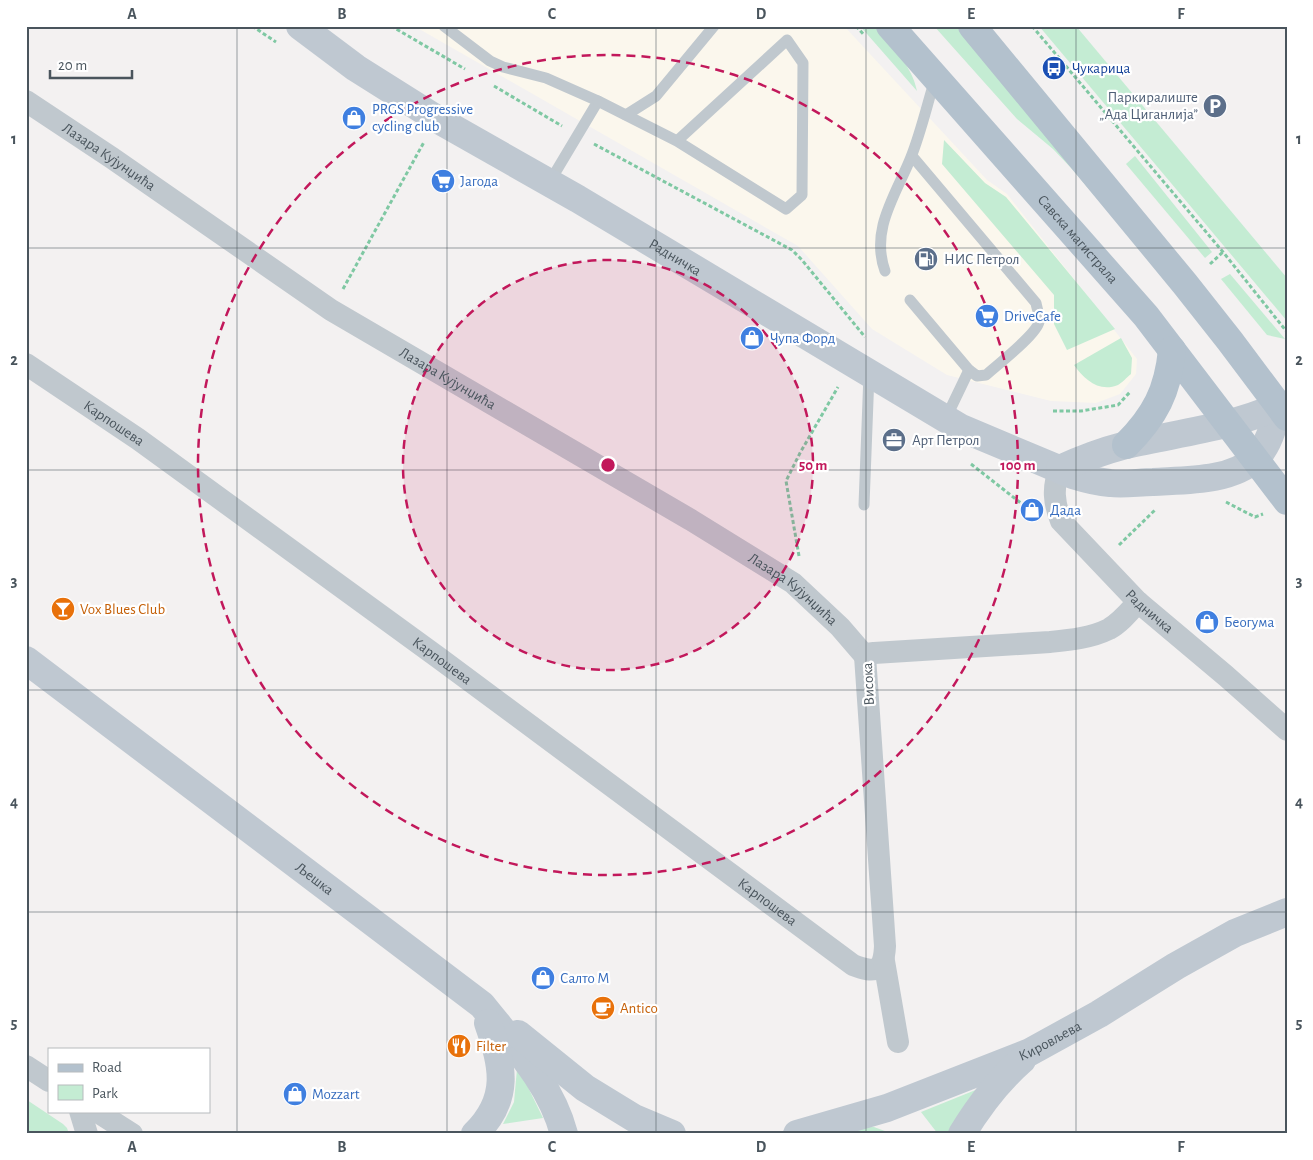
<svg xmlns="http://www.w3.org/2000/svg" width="1313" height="1160" font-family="'Alegreya Sans',sans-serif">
<rect width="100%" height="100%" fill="#f3f1f1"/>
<!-- commercial -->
<path fill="#fbf7ed" d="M414 26H844L987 180 1007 194 1137 359 1136 374 1120 394 1096 403 1051 401 947 375 872 329 798 246Z"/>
<!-- green -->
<g fill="#c4ecd3">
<path d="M860 26H875C891 46 912 65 917 91Z"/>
<path d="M934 26H959L1127 234 1072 169 1053 149 1017 119Z"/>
<path d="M1039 26H1076L1287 278V321Z"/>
<path d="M944 140 985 183 1006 197 1115 329 1067 350 1054 324V295L942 164Z"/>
<path d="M1135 156 1212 252 1205 258 1126 164Z"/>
<path d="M1230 274 1285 339 1267 335 1221 279Z"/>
<path d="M1121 338 1132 358 1131 374C1127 377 1122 383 1118 385 1099 393 1084 379 1074 365Z"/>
<path d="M517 1069 525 1081 543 1118 503 1124 514 1102Z"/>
<path d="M983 1087 951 1134H938L921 1112Z"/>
<path d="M27 1100 63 1124 67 1128 69 1134H26Z"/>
<path d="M863 1127H874L893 1134H825Z"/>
</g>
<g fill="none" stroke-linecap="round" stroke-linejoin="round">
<!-- path -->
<g stroke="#7fc8a3" stroke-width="3" stroke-dasharray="4 2.5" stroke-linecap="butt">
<path d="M252 26 276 42"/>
<path d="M391 26 465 69"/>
<path d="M856 26 864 35"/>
<path d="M1032 26 1223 252 1287 332"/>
<path d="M494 86 562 126"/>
<path d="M594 144 792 250 802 260 865 337"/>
<path d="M1210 264 1223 252"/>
<path d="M343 289 424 142"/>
<path d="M1053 411H1081L1118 405 1130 392"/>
<path d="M971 464 1031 511"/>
<path d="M1226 502 1255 517 1263 514"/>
<path d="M1119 545 1155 510"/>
<path d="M799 556 786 481 800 453 838 387"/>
</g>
<!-- lane -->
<g stroke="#c0c8ce" stroke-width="11">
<path d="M444 26 490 61 503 67 546 78 598 101 549 183"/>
<path d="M598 101 677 141 786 209 802 195 803 63 787 40 677 141"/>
<path d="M626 115 656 96 714 26"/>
<path d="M885 271C870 229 896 195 911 157 921 132 927 105 935 79"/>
<path d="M910 300 969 370 977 376 986 375C997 365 1036 335 1039 322 1040 316 1037 309 1036 303L912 156"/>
<path d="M946 418 969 370"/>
<path d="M864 505 869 374"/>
</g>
<!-- street -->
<g stroke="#c0c8ce" stroke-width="22">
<path id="s1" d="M26 101 112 158 331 310 691 520 793 583 840 627 865 656"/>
<path id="s2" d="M26 364 138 439 439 658 853 965C876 974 884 971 885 946L865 656"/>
<path id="s3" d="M1060 469C1052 487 1054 503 1061 521L1138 602 1226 676 1287 730"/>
<path d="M865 656 867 654 874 653 1050 642C1070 640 1091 638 1109 629 1120 623 1129 612 1138 602"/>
<path d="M884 961 898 1042"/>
<path d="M26 1066 49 1081"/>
<path d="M80 1111 87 1134"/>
<path d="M96 1111 132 1134"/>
</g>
<!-- secondary -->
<g stroke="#bfc8d1" stroke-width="28">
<path id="s4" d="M300 26 356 68 437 119 578 199 961 428 1073 475C1086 479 1097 482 1110 483 1124 485 1139 482 1153 482 1184 480 1231 482 1256 458 1269 445 1274 424 1279 406"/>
<path d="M1060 469C1081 459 1103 451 1126 445 1177 433 1230 428 1279 406"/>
<path id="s5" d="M26 660 482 1005C513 1044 551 1084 564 1134"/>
<path d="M518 1034 585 1088 634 1118 672 1134"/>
<path d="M475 1134C511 1098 503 1066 488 1023"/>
<path id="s6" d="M797 1134 887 1108 1030 1052 1099 1014 1176 966 1235 933 1287 912"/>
<path d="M962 1134C979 1106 998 1081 1022 1060"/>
</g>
<!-- primary -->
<g stroke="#b3c1cd" stroke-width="28">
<path id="s7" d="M890 26 1146 316 1287 501"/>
<path d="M972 26 1185 284 1230 341 1287 417"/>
<path d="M1126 445C1155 416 1168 391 1172 350"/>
</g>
</g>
<!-- grid -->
<path fill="none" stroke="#4a555d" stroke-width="1" stroke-opacity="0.55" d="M237 26V1134M447 26V1134M656 26V1134M866 26V1134M1076 26V1134M26 248H1287M26 470H1287M26 690H1287M26 912H1287"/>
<!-- distance rings -->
<circle cx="608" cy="465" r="205" fill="#c2185b" fill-opacity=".12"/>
<g fill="none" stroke="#c2185b" stroke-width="2.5" stroke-dasharray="9 6">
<circle cx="608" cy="465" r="205"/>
<circle cx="608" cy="465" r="410"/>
</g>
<!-- icons -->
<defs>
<g id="bus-disc" transform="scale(1.25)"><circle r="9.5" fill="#1a4fb4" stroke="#fff"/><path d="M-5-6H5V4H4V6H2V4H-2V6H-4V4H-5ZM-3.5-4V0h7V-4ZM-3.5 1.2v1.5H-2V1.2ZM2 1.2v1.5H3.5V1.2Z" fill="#fff"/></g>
<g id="parking-disc" transform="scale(1.25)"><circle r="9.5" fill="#5c6f8a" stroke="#fff"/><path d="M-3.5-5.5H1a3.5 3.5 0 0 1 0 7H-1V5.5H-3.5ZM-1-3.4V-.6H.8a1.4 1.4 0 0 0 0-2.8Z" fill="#fff"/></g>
<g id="shop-disc" transform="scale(1.25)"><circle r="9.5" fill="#3f7fe0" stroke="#fff"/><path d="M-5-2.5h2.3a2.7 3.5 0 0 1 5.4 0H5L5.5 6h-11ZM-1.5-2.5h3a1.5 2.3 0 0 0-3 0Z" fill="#fff"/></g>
<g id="supermarket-disc" transform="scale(1.25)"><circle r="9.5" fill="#3f7fe0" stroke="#fff"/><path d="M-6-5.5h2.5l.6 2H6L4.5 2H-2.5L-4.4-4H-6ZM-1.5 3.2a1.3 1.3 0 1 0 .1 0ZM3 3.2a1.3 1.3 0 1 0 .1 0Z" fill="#fff"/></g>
<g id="fuel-disc" transform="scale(1.25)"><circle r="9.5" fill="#5c6f8a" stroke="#fff"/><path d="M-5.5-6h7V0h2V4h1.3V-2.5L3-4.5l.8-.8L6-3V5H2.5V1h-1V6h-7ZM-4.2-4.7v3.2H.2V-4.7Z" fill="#fff"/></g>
<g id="office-disc" transform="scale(1.25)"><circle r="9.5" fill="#5c6f8a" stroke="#fff"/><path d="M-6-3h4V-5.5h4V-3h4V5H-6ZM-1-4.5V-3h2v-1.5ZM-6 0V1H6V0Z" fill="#fff"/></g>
<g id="bar-disc" transform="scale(1.25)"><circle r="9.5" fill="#e8710a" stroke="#fff"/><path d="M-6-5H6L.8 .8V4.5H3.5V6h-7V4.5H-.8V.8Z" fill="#fff"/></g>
<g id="cafe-disc" transform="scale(1.25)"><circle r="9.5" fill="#e8710a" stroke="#fff"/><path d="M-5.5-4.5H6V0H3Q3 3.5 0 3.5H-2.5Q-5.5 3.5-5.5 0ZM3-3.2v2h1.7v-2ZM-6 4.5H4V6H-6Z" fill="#fff"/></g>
<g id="restaurant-disc" transform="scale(1.25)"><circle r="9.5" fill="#e8710a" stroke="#fff"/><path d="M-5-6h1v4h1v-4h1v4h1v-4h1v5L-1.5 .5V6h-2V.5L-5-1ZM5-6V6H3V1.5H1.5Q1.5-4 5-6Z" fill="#fff"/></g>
</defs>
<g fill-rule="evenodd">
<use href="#bus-disc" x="1054" y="68"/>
<use href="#parking-disc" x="1215" y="106"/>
<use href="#shop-disc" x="354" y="118"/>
<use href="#supermarket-disc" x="443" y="181"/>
<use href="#fuel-disc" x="926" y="259"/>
<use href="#supermarket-disc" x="987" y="316"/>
<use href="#shop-disc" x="752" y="338"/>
<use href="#office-disc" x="894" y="440"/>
<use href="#shop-disc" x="1032" y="510"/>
<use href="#bar-disc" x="63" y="609"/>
<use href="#shop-disc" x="1207" y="622"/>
<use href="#shop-disc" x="543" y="978"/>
<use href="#cafe-disc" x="603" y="1008"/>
<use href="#restaurant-disc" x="459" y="1046"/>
<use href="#shop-disc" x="295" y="1094"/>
</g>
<g text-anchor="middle" stroke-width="4.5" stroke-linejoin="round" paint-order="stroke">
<!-- transit labels -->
<g font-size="15" fill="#164399" stroke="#fff" text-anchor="start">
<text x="1072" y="73">Чукарица</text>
</g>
<!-- service labels -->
<g font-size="15" fill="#4e5e75" stroke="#fff" text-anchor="start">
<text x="1198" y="102" text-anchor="end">Паркиралиште<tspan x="1198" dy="17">„Ада Циганлија”</tspan></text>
<text x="944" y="264">НИС Петрол</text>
<text x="912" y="445">Арт Петрол</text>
</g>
<!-- shop labels -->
<g font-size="15" fill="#366cbe" stroke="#fff" text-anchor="start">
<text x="372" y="114">PRGS Progressive<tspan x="372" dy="17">cycling club</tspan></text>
<text x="460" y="186">Јагода</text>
<text x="1004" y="321">DriveCafe</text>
<text x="770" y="343">Чупа Форд</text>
<text x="1050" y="515">Дада</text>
<text x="1224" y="627">Беогума</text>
<text x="560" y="983">Салто М</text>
<text x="312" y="1099">Mozzart</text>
</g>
<!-- street labels -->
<g font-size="15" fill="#4a555d" stroke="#fff">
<text dy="5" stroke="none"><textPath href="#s1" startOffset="100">Лазара Кујунџића</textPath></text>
<text dy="5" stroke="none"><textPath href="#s7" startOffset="284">Савска магистрала</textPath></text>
<text dy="5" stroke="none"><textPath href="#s4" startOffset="441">Радничка</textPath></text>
<text dy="5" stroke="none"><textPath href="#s1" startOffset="505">Лазара Кујунџића</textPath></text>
<text dy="5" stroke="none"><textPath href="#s2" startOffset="106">Карпошева</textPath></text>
<text dy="5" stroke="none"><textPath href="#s1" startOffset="910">Лазара Кујунџића</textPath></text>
<text dy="5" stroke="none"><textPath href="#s3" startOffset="180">Радничка</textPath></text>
<text dy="5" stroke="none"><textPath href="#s2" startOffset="511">Карпошева</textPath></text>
<text transform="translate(868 684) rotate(-93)" y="5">Висока</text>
<text dy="5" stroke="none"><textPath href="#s5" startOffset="362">Љешка</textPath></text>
<text dy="5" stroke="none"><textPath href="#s2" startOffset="916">Карпошева</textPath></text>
<text dy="5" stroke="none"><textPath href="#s6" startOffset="270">Кировљева</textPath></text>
</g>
<!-- food labels -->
<g font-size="15" fill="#c56008" stroke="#fff" text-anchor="start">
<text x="80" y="614">Vox Blues Club</text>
<text x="620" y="1013">Antico</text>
<text x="476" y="1051">Filter</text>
</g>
</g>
<circle cx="608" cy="465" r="8" fill="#c2185b" stroke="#fff" stroke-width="2.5"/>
<g font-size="15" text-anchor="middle" font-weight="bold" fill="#c2185b" stroke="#fff" stroke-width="4.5" stroke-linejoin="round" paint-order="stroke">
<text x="813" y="470">50 m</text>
<text x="1018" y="470">100 m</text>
</g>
<!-- border -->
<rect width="1313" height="1160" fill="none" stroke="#ffffff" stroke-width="55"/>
<!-- legend -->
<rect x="48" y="1048" width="162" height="65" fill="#ffffff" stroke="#b7bbbe"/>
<rect x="58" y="1064" width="25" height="8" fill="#b3c1cd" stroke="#b7bbbe"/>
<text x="92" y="1072" font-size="15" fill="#4a555d">Road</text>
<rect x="58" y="1085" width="25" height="15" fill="#c4ecd3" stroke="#b7bbbe"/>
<text x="92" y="1098" font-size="15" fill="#4a555d">Park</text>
<!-- scale -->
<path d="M50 70v8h82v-8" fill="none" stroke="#4a555d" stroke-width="2.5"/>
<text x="58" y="70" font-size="15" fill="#4a555d" stroke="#ffffff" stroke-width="4" paint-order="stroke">20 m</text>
<rect x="28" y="28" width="1258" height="1104" fill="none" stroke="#4a555d" stroke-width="2"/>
<g font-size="16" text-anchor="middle" font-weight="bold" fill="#4a555d">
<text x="132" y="19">A</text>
<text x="342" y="19">B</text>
<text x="552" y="19">C</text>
<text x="761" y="19">D</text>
<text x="971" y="19">E</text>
<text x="1181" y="19">F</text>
<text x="14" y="144">1</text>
<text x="1299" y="144">1</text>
<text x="14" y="365">2</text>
<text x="1299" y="365">2</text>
<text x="14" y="586">3</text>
<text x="1299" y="586">3</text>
<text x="14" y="807">4</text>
<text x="1299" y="807">4</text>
<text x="14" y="1028">5</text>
<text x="1299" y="1028">5</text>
<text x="132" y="1152">A</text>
<text x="342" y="1152">B</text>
<text x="552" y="1152">C</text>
<text x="761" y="1152">D</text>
<text x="971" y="1152">E</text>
<text x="1181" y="1152">F</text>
</g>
</svg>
